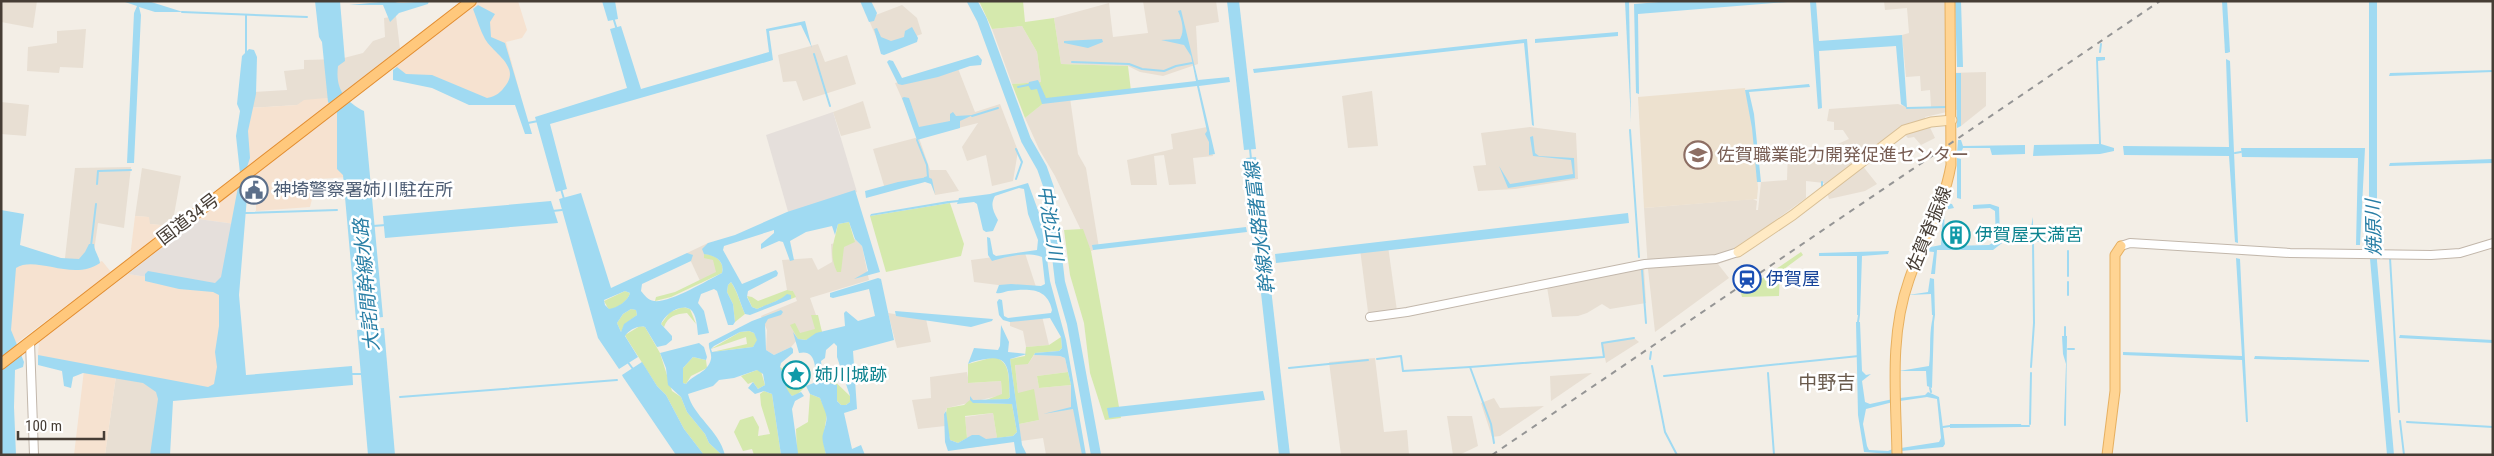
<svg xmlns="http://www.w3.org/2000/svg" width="2494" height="456" font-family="'Roboto Condensed','Noto Sans JP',sans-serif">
<rect width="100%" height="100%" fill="#f3eee6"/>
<!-- residential -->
<g fill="#e8dfd3">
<path d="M3 1H37L33 28 1 22Z"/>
<path d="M1143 1H1216L1219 22 1196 26 1198 64 1163 76 1140 72 1128 66 1061 64 1054 18 1109 3 1113 37 1148 33Z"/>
<path d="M1884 1H1948L1949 73 1986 72V106L1961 126 1960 109 1925 117 1935 138 1921 145 1914 137 1908 138 1899 129 1858 160 1877 184 1865 191 1829 199 1824 183 1806 181V198L1774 221 1766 238 1730 260 1718 264 1729 278 1655 332 1648 269 1644 208 1753 199 1757 201 1756 210H1758L1761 182 1787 180 1788 147H1831L1849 139 1843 130H1834V122L1827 121 1829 109 1898 104 1909 108 1931 107 1930 90 1921 91 1920 76 1906 77 1902 35 1909 33 1907 8 1885 10Z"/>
<path d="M902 5 917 18 922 34 881 48 868 18Z"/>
<path d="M396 16 400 49 337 97 297 105 250 108 252 92 287 90 284 71 304 69V60L340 59 363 53 373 41 385 37 384 18Z"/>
<path d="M1022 26 1037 52 1041 82 1012 84 992 29Z"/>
<path d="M86 29 83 68 60 67 59 73 27 71 28 47 57 43V31Z"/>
<path d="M818 44 825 62 847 55 856 84 803 101 796 81 783 82 778 55Z"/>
<path d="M957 66 975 112 1000 104 1018 151 1013 181 992 186 986 155 967 161 962 147 978 123 919 138 930 170H946L959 191 935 195 930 180 885 189 873 149 919 137 895 83Z"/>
<path d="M1372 91 1378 146 1348 148 1342 96Z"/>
<path d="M1070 98 1078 154 1086 168 1099 248 1091 251 1055 176 1039 149 1025 118 1045 102Z"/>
<path d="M863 101 871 128 841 136 833 112Z"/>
<path d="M1 102 29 105 26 136 1 134Z"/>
<path d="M1207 127 1213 156 1193 158 1196 184 1169 185 1164 155 1154 156 1157 185H1131L1127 160 1173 149 1171 134Z"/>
<path d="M1530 127 1576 133 1578 179 1515 189 1478 191 1473 166 1486 165 1481 133Z"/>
<path d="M131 167 124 228 98 223 92 265 64 267 75 168Z"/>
<path d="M142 168 181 176 172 226 149 224 148 217 135 216Z"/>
<path d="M855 239 862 246 869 280 810 298 822 332 798 339 791 347 774 355 766 350 767 330 761 316 797 301 793 291 787 290 782 260 812 258 818 270 832 262 831 244Z"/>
<path d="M708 243 723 268 701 283 687 253Z"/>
<path d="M1388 246 1397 311 1368 312 1360 249Z"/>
<path d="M1025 253 1037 290 974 282 971 260Z"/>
<path d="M1644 268 1646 303 1610 309 1602 304 1587 313 1578 316 1552 317 1547 287Z"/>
<path d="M888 313 926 319 931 342 897 348Z"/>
<path d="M1042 316 1049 345 1026 347 1023 331 1010 326V320Z"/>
<path d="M1634 338 1639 342 1606 363 1602 343Z"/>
<path d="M1034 355 1060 356 1065 358 1068 372 1037 376 1039 388 1071 385 1083 455H1046L1043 438 1021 441 1019 424 1039 420 1018 393 1015 364H1028Z"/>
<path d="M1375 358 1384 432 1407 430 1409 455H1341L1329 362Z"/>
<path d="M967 372 969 383 1001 381 1002 395 947 408 944 414 945 426 918 429 912 400 931 398 930 377Z"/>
<path d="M1592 373 1551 401 1550 376Z"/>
<path d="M116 376 164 383 154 455H105Z"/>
<path d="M1494 398 1500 408 1544 406 1500 436 1492 437 1481 403Z"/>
<path d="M993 413 998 444 968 448 965 417Z"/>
<path d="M1447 416H1472L1478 446 1459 455H1453Z"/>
</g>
<!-- commercial -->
<g fill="#f6e2d0">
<path d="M479 1H518L527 30 522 38 506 42 521 97 480 100 404 78 395 67Z"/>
<path d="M337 97 349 177 317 179 310 207 256 211V200L261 199V184L253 177 246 182 240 137 250 108 297 105 304 100Z"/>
<path d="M238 187 235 224 198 219Z"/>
<path d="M135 216 149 217 150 224 172 226 130 257Z"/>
<path d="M13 261 92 265 102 261 111 272 14 345 8 323Z"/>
<path d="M128 274 224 289 223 390 116 376 105 455H74L84 370 38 355 39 341Z"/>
</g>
<!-- industrial -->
<g fill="#e5dfdb">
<path d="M833 112 857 192 789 215 766 135Z"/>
<path d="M198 219 235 224 224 289 128 274Z"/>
</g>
<!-- education -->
<path fill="#ede1cf" d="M1745 88 1753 129 1758 188 1757 199 1644 208 1638 97Z"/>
<!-- green -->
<g fill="#d5e9ad">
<path d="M979 1H1023L1025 22 1054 18 1061 64 1128 66 1131 91 1045 102 1025 118 1012 84 1041 82 1037 52 1022 26 992 29Z"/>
<path d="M950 203 964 244 961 256 886 272 870 216Z"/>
<path d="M849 222 855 242 844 247 841 272H837C828 252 834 244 838 224Z"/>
<path d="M1083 229 1091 251 1121 418 1105 420 1090 373 1084 323 1070 275 1064 230Z"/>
<path d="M1801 252 1803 255 1780 272 1779 296 1742 297 1741 293Z"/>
<path d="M704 254C715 255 725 261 722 273L671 297 655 301 656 297 675 292 716 272 713 260 704 258Z"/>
<path d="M731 282C738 293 740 303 745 314L735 322 733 304 727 292 728 285Z"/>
<path d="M787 290 793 291 796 297 791 299V295L757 309 752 307 747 296 752 297 758 301Z"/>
<path d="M625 291 630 293C628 301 618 308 609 310L604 301Z"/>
<path d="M683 307 690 309 696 324 687 313C676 314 668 316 664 327L661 324 670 312Z"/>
<path d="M631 309 636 310 637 315 625 324 621 332 617 323 623 314Z"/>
<path d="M811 315H818L822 332 806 340 798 339 790 325 795 323 800 333 815 329Z"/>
<path d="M640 326 645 327 660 353 672 391 681 397 687 412 705 434 709 443 722 455H704L684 429 666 395 657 386 627 339 625 335Z"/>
<path d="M749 331 754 333 758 340 753 347 712 352 747 344 746 337 711 349 740 332Z"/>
<path d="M1061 337 1062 348 1059 351 1035 353 1028 364 1015 365 1018 393 1034 389 1039 420 1019 424 1010 359 1025 356 1026 347 1049 345Z"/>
<path d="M693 357 706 360 707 368 691 376 686 384 683 383V368Z"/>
<path d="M994 357C1012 362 1008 380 1010 397L1008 399 986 400 1002 394 1001 381 968 383V364Z"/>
<path d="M780 367 793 374 802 373 806 386 798 394 792 396 786 390Z"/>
<path d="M757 370 761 371 765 385 758 389 753 382 748 384 741 376Z"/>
<path d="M824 371 850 396V402L846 405H841C833 397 822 381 824 371Z"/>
<path d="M1068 372 1071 385 1039 388 1037 376Z"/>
<path d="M764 391 772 394 781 455H754L752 449 743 451 734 432 740 420 753 416 759 427 758 436 770 434 761 405 760 394Z"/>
<path d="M810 394 820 398 827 414 823 439 826 455H797L796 429 808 422Z"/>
<path d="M970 400 974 403 1012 404 1017 432 1013 436 997 438 993 413 965 416 967 438 958 443 950 440 945 418 947 408 964 405Z"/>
</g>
<!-- water -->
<g fill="#a0daf2" fill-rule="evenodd">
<path d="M122 1H148L183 12H155L139 7 141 15 134 163H127L134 13 137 6Z"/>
<path d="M315 1H340L345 61 338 66C335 89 345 101 364 111L383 317 356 320 343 175 337 169V112L328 102 322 42 319 37Z"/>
<path d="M391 1C404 5 415 1 429 1L428 4 399 13 390 22 383 5H349Z"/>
<path d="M602 1H615L618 19 608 21Z"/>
<path d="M860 1H871L877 13 874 21 869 22Z"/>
<path d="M1227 1H1239L1256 149 1244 150Z"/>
<path d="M1625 1H1629L1631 122Z"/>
<path d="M1672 1H1800L1638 14 1639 94 1636 93 1634 4Z"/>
<path d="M1810 1H1816L1819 41 1902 35 1907 108 1901 104 1896 46 1819 51 1822 108 1818 109Z"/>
<path d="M1955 1H1961L1963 67H1957Z"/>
<path d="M2222 1H2227L2230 52 2227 53H2225Z"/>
<path d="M2369 1H2377V261L2394 455H2387L2369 247Z"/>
<path d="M478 5 495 14 490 22 491 37 505 43 532 134H525L515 105H469L432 88 393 80V70L397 67 406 74 432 75 487 98C497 96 500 93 506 85 520 66 493 53 485 39 480 30 477 19 473 9Z"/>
<path d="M1181 10 1198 80 1229 77 1230 82 1199 86 1215 154 1209 155V142L1205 134 1207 131 1197 86 1042 104 1037 89 1031 90 1028 85 1029 82 1038 80 1046 98 1196 81 1191 56 1184 45 1161 40 1180 39C1185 31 1182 20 1178 11Z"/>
<path d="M805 21 812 48 801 25 769 31 773 60 550 124 567 189 556 192 535 117 627 88 610 29 621 26 641 89 769 52 766 29Z"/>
<path d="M912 27 918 38 917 42 884 55 881 54 874 29 877 28 881 37 891 41 904 37 905 31Z"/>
<path d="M1618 32V36L1535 43V39Z"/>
<path d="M1102 39 1103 42 1088 48 1064 43V41Z"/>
<path d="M1527 39 1534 126 1532 125 1524 43 1254 73 1253 69Z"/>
<path d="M249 49 254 50 257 57 256 94 248 131 250 158 246 170 240 173 236 136 240 111 237 104 242 56Z"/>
<path d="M978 55 982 60 981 65 970 66 938 77 902 85 898 84 887 62 889 60 893 61 902 78Z"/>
<path d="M2096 57H2105V60L2098 61 2101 144 2114 148V151L2100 154 2033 156 2034 145 2099 144Z"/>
<path d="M2226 59 2230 61 2238 243 2235 242 2229 156 2124 155 2123 146 2229 147Z"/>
<path d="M2493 70V72L2389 76 2390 73Z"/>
<path d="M1956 73H1961V126L1957 128Z"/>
<path d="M1809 84 1810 87 1749 92 1754 114 1761 182H1757L1752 128 1745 90Z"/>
<path d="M904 97 909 98 919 127 950 121V114L953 112 956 116 973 115 960 121V128L917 140 902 98Z"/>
<path d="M1533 136 1535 153 1539 156 1574 158 1575 178 1508 188 1499 166 1510 184 1573 174 1571 160 1533 156 1530 137Z"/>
<path d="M1958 140H1961L1963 146 2025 145V154L1992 155 1990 148H1963L1961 153H1957Z"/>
<path d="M2241 148H2365L2360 245H2356L2358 158 2242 157Z"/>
<path d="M1256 157 1290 455H1279L1246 158Z"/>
<path d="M1957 158 1961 159V199L1957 198Z"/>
<path d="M2493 159V163L2389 166 2390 163Z"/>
<path d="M928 177 932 179 935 194 931 184 925 182 866 198 865 191 898 182Z"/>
<path d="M244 183 247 197 239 295 246 375 352 366 353 385 173 401 170 455H150L158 399 156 392 143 383 83 373 73 377 71 388 64 386 62 371 38 365V355L208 387 214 384 217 367 215 352 219 326V295L213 292 179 289 145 281V274L148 271 215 283 221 277 238 187Z"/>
<path d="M1028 183 1042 221 1050 281 1066 340 1086 455H1082L1073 409 1043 414 1071 407V385L1065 358 1060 356 1034 355 1035 353 1059 351 1062 348 1061 337 1050 318 1010 322 1003 320 999 315 997 302 999 299 1002 300 1004 316 1008 318 1051 313 1052 310C1047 287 1028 289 1008 291 1003 292 1001 294 996 293L999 285 1011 284 1041 286 1045 284 1042 257C1026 251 1007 257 992 261L988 255 987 237 990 238 993 254 996 256 1037 250 1038 240 1028 214 1024 189 1019 188 995 196C990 205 993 211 998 220L993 231 986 232 983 230 977 204 974 202 957 204 959 198 990 194Z"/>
<path d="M855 190 880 272 854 279 868 271 862 246 855 239 849 222 838 224 835 235 832 226 806 232 790 241 794 260 790 261 783 242 779 241 761 249V244L774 233V230L724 246 723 250 742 284 776 270 778 273 777 276 748 291 747 297 752 307 757 309C767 304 780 301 787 294L791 295V299L750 315 745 314C740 303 738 292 731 282L728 285 727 292 733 304 735 322 733 325H728L717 291 714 289 701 294 698 303 704 311 709 333 698 335C697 328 697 314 690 309 680 303 664 315 661 324L672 336V340L666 345 657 347 645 327C638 325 629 330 625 336L638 357 619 369 598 338 559 199 581 193 611 288 687 253 693 255 691 261 642 284 641 291C645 296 648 300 654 301 670 303 706 281 722 273 725 261 715 255 704 254L702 249 708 243 735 235 787 212ZM625 291 630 293C628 301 617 308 609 309L605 305 604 300ZM631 309 636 310 637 315 624 324 621 332 617 323 623 314Z"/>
<path d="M551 201 558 223 385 238 383 216Z"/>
<path d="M948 201 950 203 870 216 871 214Z"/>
<path d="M1946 203 1952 204 1954 208 1944 210 1945 242 1950 246 1989 245 1996 241 1995 211 1990 208 1973 209V205L1990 204 1999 207 2000 237H2029L2033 217V232L2036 237 2069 240 2033 242 2006 240 1993 250H1937L1935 274H1931L1934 252 1924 251 1925 248 1941 245 1943 208Z"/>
<path d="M1 210 24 214 20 245 61 258 79 259 85 252 89 244H94C94 251 99 256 100 263 73 282 36 255 16 268L11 330 24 362 23 367 15 370 14 407 16 455H1Z"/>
<path d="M1628 213 1629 223 1276 263 1275 254Z"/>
<path d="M1246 227 1247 232 1093 250 1092 245Z"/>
<path d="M1889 251 1888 254 1862 256 1860 315H1857V256H1819V253Z"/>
<path d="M2236 258 2240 259 2248 422H2246L2242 360 2123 355V352L2242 356Z"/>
<path d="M878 278 881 279 894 340 853 351 857 409 844 413 852 449 861 445 865 455H826C825 449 821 439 823 434 829 414 827 418 820 398L810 394 806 386 816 382C815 369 817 349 799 353L793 332 798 339 806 340 816 333 845 326 844 313 846 311 858 321 875 316 869 289 833 298 830 297V293ZM834 343 837 346V357L850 396V402L846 405H841L837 401V385L826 382 823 378 821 361 825 358 826 350Z"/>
<path d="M1930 278 1934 279 1935 315H1932L1931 294 1908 295 1928 292Z"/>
<path d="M781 310 783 312 781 315 768 319 765 324 766 350 774 355 791 347 793 349V353L781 363 780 367C786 377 783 387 792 396L801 392 804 396 795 401 792 409 798 453 797 455H781L772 394 764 391 755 394 748 388 753 382 758 389 765 385 763 374 757 370 734 378 719 380 713 386 688 394C693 416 719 430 725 455H722L709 443 705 434 687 412 681 397 668 385 666 368 660 353 699 343 704 347 707 357 706 360 693 357 683 368V383L686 384C692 375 708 373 711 359 712 353 708 348 709 343L752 321ZM749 331 754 333 757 340 753 347 712 352 711 349 714 346 740 332Z"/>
<path d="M895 311 993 319 992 321 971 327 896 316Z"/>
<path d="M1932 321 1934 322 1932 388 1927 386 1926 371H1899L1929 366C1931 351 1929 337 1932 321Z"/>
<path d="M1856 322H1860L1862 371 1866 375 1871 374 1862 381 1865 402 1870 404 1893 399V402L1866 409 1863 424 1867 446 1869 450 1888 451 1895 448 1894 452 1890 454 1864 452 1858 415Z"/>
<path d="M1001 325 1009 342 1008 352 1027 354 1010 359 1022 445 1027 455H1016L1014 442 948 451 945 442 944 414 946 411 950 440 958 443 972 435H979L986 439 1013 436 1017 432 1012 404 973 403 970 400V396L973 400 1008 399 1010 397C1008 378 1013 354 986 359 980 360 973 361 968 364L974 348 998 350 1000 346Z"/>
<path d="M384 328 395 455H368L357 330Z"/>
<path d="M2400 335 2493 340V343L2399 338Z"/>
<path d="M2062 336H2067L2066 419H2064L2066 364 2063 354Z"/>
<path d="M2255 356 2369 360V362L2254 359Z"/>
<path d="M642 362 657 386 666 395 684 429 704 455H676L623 377 622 375Z"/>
<path d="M1263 391 1265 400 1109 418 1107 408Z"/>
<path d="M1928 392 1939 397 1945 444 1943 447 1901 451V448L1939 442 1941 438 1937 399 1927 397 1900 401V398L1925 395Z"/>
<path d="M1950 424H2021L2022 427 1950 428Z"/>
</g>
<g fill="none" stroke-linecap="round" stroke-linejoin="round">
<!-- stream -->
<g stroke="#a0daf2" stroke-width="2">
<path d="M182 12 307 17"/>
<path d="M613 17 617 30"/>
<path d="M2100 52 2101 44"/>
<path d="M246 54V15"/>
<path d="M814 54 830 106"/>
<path d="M1072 62 1129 64 1142 69 1164 71 1176 66 1192 63"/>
<path d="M1018 87 1028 85"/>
<path d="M1907 108 1947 107"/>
<path d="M972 116 998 108"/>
<path d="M528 123 538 121"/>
<path d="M1630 130 1639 257"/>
<path d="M917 140 927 165 928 177 925 178"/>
<path d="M1016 149 1022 162 1016 179"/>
<path d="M1250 149 1251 159"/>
<path d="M2235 153 2241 152"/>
<path d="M1822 182V186"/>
<path d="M97 184 98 171 131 170"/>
<path d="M561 189 564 199"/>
<path d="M949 202 959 201"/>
<path d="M552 211 562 210"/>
<path d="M245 213 337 210"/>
<path d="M373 226 386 225"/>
<path d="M91 246 96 204"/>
<path d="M2390 258 2399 412"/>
<path d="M1642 270 1646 323"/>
<path d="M2068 276V251"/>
<path d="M2068 282V295"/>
<path d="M369 318 370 330"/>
<path d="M1858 322 1859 315"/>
<path d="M1933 322 1934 315"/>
<path d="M2065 336V327"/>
<path d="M2068 349H2074"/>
<path d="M1377 359 1401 356 1403 371 1470 367"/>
<path d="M1650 359 1651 352"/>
<path d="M627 361 633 369"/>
<path d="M1652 366 1665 432 1677 455"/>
<path d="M2031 367 2034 323 2033 242"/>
<path d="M1289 368 1368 360"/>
<path d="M1768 373 1774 455"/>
<path d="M350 374H361"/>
<path d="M1664 376 1859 356"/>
<path d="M1930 388 1931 392"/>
<path d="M400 397 617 380"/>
<path d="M2065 419V425"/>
<path d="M2400 421 2404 455"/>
<path d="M2407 422 2493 427"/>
<path d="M2030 424 2031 373"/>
<path d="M2021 426H2029"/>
<path d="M1943 427 1950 426"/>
<path d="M1494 443 1491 424 1470 367 1604 357 1602 343 1634 338"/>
</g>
<!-- river -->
<path stroke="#a0daf2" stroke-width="10" d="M972 1 982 20 1026 140 1042 168 1049 188 1060 282 1072 324 1096 455"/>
<!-- tertiary casing -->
<g stroke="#c2b7ab" stroke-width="10">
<g id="tertiary">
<path d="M2121 246 2130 243 2290 253 2431 255 2460 253 2493 243"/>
<path d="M1370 317 1407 312 1645 264 1716 259 1738 252"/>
<path d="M30 342 34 455"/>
</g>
</g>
<!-- secondary casing -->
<g stroke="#d8bf96" stroke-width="11">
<path id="secondary" d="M1738 252 1793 215 1904 130 1931 122 1952 120"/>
</g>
<!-- primary casing -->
<g stroke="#e7b060" stroke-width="11">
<g id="primary">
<path d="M1897 455C1896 396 1889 336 1909 280 1922 241 1944 206 1951 165L1950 1"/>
<path d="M2107 455 2115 391V255L2121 246"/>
</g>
</g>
<!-- trunk casing -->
<g stroke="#e28d31" stroke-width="12">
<path id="trunk" d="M1 364 471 1"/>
</g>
<!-- tertiary -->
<use href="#tertiary" stroke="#fff" stroke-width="8"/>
<!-- secondary -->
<use href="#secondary" stroke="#ffeac4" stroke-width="9"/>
<!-- primary -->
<use href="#primary" stroke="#ffd493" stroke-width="9"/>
<!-- trunk -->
<use href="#trunk" stroke="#ffc87c" stroke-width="10"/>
<!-- rail -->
<path stroke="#959595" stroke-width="2" stroke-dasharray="6 6" stroke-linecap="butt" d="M1492 455 2160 1"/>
</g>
<!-- icons -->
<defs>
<g id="university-ring" transform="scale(1.4375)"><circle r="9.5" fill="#fff" stroke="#8d6e63" stroke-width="1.5"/><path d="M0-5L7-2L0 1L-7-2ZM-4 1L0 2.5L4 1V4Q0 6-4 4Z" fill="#8d6e63"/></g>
<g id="civic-ring" transform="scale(1.4375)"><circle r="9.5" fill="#fff" stroke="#5c6f8a" stroke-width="1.5"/><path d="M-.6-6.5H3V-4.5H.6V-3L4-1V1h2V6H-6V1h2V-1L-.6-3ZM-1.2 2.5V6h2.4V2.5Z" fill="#5c6f8a"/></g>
<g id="building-ring" transform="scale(1.4375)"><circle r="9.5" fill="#fff" stroke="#0f9aa8" stroke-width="1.5"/><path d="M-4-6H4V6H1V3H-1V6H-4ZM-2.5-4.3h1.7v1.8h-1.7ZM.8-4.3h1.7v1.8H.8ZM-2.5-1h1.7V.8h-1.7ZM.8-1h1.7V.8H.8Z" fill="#0f9aa8"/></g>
<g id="station-ring" transform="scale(1.4375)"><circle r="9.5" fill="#fff" stroke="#1a4fb4" stroke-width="1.5"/><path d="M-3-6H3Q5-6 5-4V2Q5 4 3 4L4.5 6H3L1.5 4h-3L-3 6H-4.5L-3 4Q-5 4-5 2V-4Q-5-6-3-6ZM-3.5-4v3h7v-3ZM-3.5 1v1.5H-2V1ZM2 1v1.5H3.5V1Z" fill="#1a4fb4"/></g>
<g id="sight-ring" transform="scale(1.4375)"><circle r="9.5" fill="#fff" stroke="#0f9aa8" stroke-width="1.5"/><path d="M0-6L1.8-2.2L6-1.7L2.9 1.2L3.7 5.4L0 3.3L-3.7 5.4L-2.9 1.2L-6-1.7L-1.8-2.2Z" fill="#0f9aa8"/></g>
</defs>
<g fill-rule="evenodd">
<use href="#university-ring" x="1698" y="155"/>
<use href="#civic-ring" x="254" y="190"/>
<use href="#building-ring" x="1956" y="235"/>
<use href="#station-ring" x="1747" y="279"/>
<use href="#sight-ring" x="796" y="375"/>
</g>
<g text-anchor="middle" stroke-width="5" stroke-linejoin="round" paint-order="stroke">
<!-- education labels -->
<g font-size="18" fill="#785e54" stroke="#fff" text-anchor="start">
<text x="1717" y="161">佐賀職業能力開発促進センター</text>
</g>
<!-- service labels -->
<g font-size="18" fill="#4e5e75" stroke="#fff" text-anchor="start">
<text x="273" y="196">神埼警察署姉川駐在所</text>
</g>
<!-- street labels -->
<g font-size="18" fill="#463d35" stroke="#fff">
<text transform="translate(188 219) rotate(-37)" y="6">国道34号</text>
<text transform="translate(1929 229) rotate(-68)" y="6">佐賀脊振線</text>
</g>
<!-- culture labels -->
<g font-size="18" fill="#0d838f" stroke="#fff" text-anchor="start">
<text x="1975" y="241">伊賀屋天満宮</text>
<text x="815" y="381">姉川城跡</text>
</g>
<!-- transit labels -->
<g font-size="18" fill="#164399" stroke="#fff" text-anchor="start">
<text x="1766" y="285">伊賀屋</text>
</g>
<!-- water labels -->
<g font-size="19" font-style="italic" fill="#287ea5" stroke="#fff">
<text transform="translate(1051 223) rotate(81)" y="7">中池江川</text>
<text transform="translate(1259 228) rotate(-97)" y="7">幹線水路諸富線</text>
<text transform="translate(2373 228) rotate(-91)" y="7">焼原川</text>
<text transform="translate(366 285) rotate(-95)" y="7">大詫間幹線水路</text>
</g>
<!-- neighbourhood labels -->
<g font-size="19" fill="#695a4c" stroke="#fff">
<text x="1827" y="389">中野吉</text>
</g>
</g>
<!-- border -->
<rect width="2494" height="456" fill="none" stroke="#463d35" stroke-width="5"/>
<!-- scale -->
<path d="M18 431v8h86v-8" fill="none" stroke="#463d35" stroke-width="2.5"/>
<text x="25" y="431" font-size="15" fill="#463d35" stroke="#ffffff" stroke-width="4" paint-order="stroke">100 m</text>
</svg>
